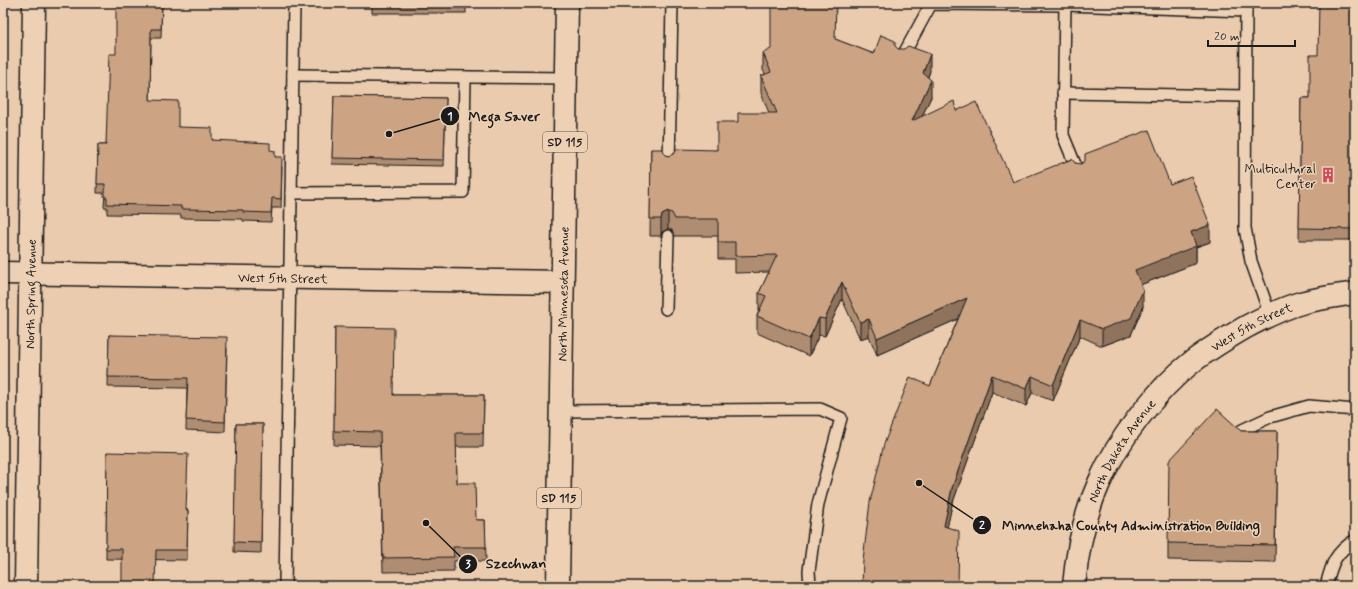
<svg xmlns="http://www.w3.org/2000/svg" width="1358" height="589" font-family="Mynerve,sans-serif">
<rect width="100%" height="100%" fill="#ebcbad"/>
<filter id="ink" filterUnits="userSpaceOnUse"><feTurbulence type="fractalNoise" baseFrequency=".025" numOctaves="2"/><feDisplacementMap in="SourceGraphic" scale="8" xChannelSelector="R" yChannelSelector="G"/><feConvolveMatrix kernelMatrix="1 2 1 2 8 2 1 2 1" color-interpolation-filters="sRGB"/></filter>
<g filter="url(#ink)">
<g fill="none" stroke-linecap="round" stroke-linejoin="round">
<!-- lane casing -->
<g stroke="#1c1c1c" stroke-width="14">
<g id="lane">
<path d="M1246 3 1245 228 1251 261 1270 315"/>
<path d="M1065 5 1063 135 1079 174"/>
<path d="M901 59 931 4 1065 5 1246 11"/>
<path d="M293 75 566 78"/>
<path d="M1063 93 1245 96"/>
<path d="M669 166 672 3"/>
<path d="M291 193 463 192 465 77"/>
<path d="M666 309 668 236"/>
<path d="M560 411 820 409 841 418 818 504 809 571 810 586"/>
<path d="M1242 430 1270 417 1309 406 1355 410"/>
<path d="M285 586 294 3"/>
<path d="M1326 586C1332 563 1334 554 1355 540"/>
</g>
</g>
<!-- street casing -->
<g stroke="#1c1c1c" stroke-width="25">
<g id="street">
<path id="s1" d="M3 273 563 282"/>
<path id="s2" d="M26 586 34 3"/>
</g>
</g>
<!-- secondary casing -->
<g stroke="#1c1c1c" stroke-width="25">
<g id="secondary">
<path id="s3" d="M1074 586C1077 551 1084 516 1099 483 1117 441 1156 390 1192 362 1209 349 1227 338 1246 327 1263 318 1282 308 1301 303 1319 298 1337 296 1355 293"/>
</g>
</g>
<!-- primary casing -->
<g stroke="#1c1c1c" stroke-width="25">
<g id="primary">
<path id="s4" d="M558 586 567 3"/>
</g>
</g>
<!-- lane -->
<use href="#lane" stroke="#eed1b5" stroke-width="11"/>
<!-- street -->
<use href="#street" stroke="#eed1b5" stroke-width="22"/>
<!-- secondary -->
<use href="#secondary" stroke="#eed1b5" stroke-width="22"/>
<!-- primary -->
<use href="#primary" stroke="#eed1b5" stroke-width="22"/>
</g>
<!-- wall -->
<g fill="#af8d72" stroke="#1c1c1c">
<path d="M162 3 161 38H151L150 100 178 127 212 140 270 150 275 157 282 167 281 208H272L271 222 243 221V219L181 218V215L107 214V207H104L105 193H97L98 145H106L116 54Z"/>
<rect x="372" y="3" width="94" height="10"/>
<path d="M1355 3V240H1299L1301 98H1310L1318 55Z"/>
<path d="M835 39 874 54 895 46 898 49 930 71 928 77 931 97 922 116 956 111 1013 182 1075 163 1170 184 1210 242 1196 247V263L1140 285 1143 307 1131 335 1102 346 1080 336 1053 401 1032 393 1026 406 992 392 952 505 947 527 862 586 930 386 958 319 877 355 869 336 860 339 842 299 825 336 819 335 809 356 757 333V316L759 310V293L769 272 735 273V259H718V236H675L672 230 668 229 662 232 661 236H650L651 149 669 156 717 150 769 113 761 93V76L765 74 763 70V53Z"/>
<path d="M334 96 446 98 444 166 332 164Z"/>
<path d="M335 327 394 395H484L483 447H456L457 483 476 520H485L486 561H454V571L383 572 380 446 334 445Z"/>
<path d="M109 335 227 348 225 432 186 430 187 388 108 387Z"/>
<path d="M236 424H263L261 553 234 552Z"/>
<path d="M1241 431H1277L1275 562 1168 560V543Z"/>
<path d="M107 452 186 510H188L187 560 106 559Z"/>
</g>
<!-- shaded-wall -->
<g fill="#8f735c" stroke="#1c1c1c">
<path d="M930 54V71L923 90V73Z"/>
<path d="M931 80V97L912 138V121Z"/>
<path d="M668 212V229L662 232 661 236V219L662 215Z"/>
<path d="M1210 225V242L1196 247V263L1135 287V270L1191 232Z"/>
<path d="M842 282V299L825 336V319Z"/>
<path d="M1143 290V307L1131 335 1102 346V329Z"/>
<path d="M967 298V315L877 355V338Z"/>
<path d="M819 318V335L809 356V339Z"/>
<path d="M869 319V336L860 339V322Z"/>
<path d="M1080 320V336L1053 401V385Z"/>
<path d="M992 375V392L952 505 944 543V526L952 488Z"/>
<path d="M1032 376V393L1026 406V389Z"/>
</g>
<!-- building -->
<g fill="#cca484" stroke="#1c1c1c">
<path d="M116 3H162L161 29H151L150 100 178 101V127L212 128V140L270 143V150L275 151V157H282L281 199 272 198 271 213 243 212V210L181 209V206L107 204V197H104L105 184H97L98 145H106L109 54H116Z"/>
<path d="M771 3H836L835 39 874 54 881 35 895 41V46L898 49H904L908 46 930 54 923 73 931 80 912 121 954 101 956 111 976 102 1013 182 1072 159 1075 163 1081 164 1085 161V154L1149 130 1170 184 1191 176 1210 225 1191 232 1196 246 1135 270 1143 290 1131 318 1102 329 1080 320 1053 385 1032 376 1026 389 992 375 952 488 944 526 959 531 958 586H862L863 560 870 502 884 444 910 377 930 386 967 298 877 338 869 319 860 322 842 282 825 319 819 318 809 339 757 316 766 296 759 293 777 255 735 256V242H718V219H675L672 213 668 212 662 215 661 219H650L651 149H662L665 155 669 156 675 153 676 149 717 150V122H738V113H777L761 76 771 72 763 53 771 49Z"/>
<path d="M1319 3H1355V229L1299 228 1301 98H1310V55H1318Z"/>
<path d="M334 96 446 98 444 160 332 158Z"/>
<path d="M335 327 394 328 393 395H484L483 433H456L457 483H475L476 520H485L486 547H453L454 557 383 558 380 432 334 431Z"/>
<path d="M109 335 227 337 225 422 186 420 188 378 108 377Z"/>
<path d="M1217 409 1241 431H1277L1275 545 1168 543 1169 461Z"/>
<path d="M236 424H263L261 543 234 542Z"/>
<path d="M107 452 188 454 186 510H188L187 550H156L155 586H122V549H106Z"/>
</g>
</g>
<!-- icons -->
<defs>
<g id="building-bare" transform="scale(1.2)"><path d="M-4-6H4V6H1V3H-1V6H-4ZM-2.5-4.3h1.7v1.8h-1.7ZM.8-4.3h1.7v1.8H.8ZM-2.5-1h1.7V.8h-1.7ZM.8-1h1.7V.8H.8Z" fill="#d1495b" stroke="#eed1b5" stroke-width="2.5" paint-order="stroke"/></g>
</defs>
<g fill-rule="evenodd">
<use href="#building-bare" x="1328" y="175"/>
</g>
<g text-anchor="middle" stroke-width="3" stroke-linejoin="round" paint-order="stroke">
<!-- shield labels -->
<g fill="#eed1b5" stroke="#5b524a" stroke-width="1">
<rect x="543" y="132" width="44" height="20" rx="3"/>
<rect x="537" y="488" width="44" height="20" rx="3"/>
</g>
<g font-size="12" font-weight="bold" fill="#1c1c1c">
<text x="565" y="146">SD 115</text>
<text x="559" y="502">SD 115</text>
</g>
<!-- poi labels -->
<g font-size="13" fill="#1c1c1c" stroke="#eed1b5" text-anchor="end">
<text x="1316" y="173">Multicultural<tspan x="1316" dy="15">Center</tspan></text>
</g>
<!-- street labels -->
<g font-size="13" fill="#1c1c1c" stroke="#eed1b5">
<text dy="5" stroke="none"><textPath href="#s1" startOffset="280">West 5th Street</textPath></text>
<text dy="5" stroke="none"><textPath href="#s2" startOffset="292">North Spring Avenue</textPath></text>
<text dy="5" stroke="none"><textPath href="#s4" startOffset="292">North Minnesota Avenue</textPath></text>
<text dy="5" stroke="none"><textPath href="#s3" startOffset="330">West 5th Street</textPath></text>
<text dy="5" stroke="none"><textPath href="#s3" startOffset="146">North Dakota Avenue</textPath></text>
</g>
</g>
<!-- callouts -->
<path fill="none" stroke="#1c1c1c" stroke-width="1.5" d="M389 134L450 116M919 483L982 525M426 523L468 564"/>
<g fill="#1c1c1c" stroke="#eed1b5" stroke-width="1.5">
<circle cx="389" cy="134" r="4"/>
<circle cx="919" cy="483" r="4"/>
<circle cx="426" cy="523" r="4"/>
<circle cx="450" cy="116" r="10"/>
<circle cx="982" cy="525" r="10"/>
<circle cx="468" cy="564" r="10"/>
</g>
<g font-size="12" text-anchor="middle" font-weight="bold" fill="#fff">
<text x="450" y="120">1</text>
<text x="982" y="529">2</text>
<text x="468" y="568">3</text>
</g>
<g font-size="14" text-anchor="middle" font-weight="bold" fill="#1c1c1c" stroke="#eed1b5" stroke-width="3" stroke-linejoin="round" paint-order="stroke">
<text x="504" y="121">Mega Saver</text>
<text x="1131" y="530">Minnehaha County Administration Building</text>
<text x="516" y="568">Szechwan</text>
</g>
<!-- margin -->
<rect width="1358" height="589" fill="none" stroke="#eed1b5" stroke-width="16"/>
<rect x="8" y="8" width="1342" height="573" fill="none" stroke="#1c1c1c" stroke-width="1.5" filter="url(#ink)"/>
<!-- scale -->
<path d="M1208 40v6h87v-6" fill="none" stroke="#1c1c1c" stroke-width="2"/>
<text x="1214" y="40" font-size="12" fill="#1c1c1c" stroke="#eed1b5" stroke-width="3" paint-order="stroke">20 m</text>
</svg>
